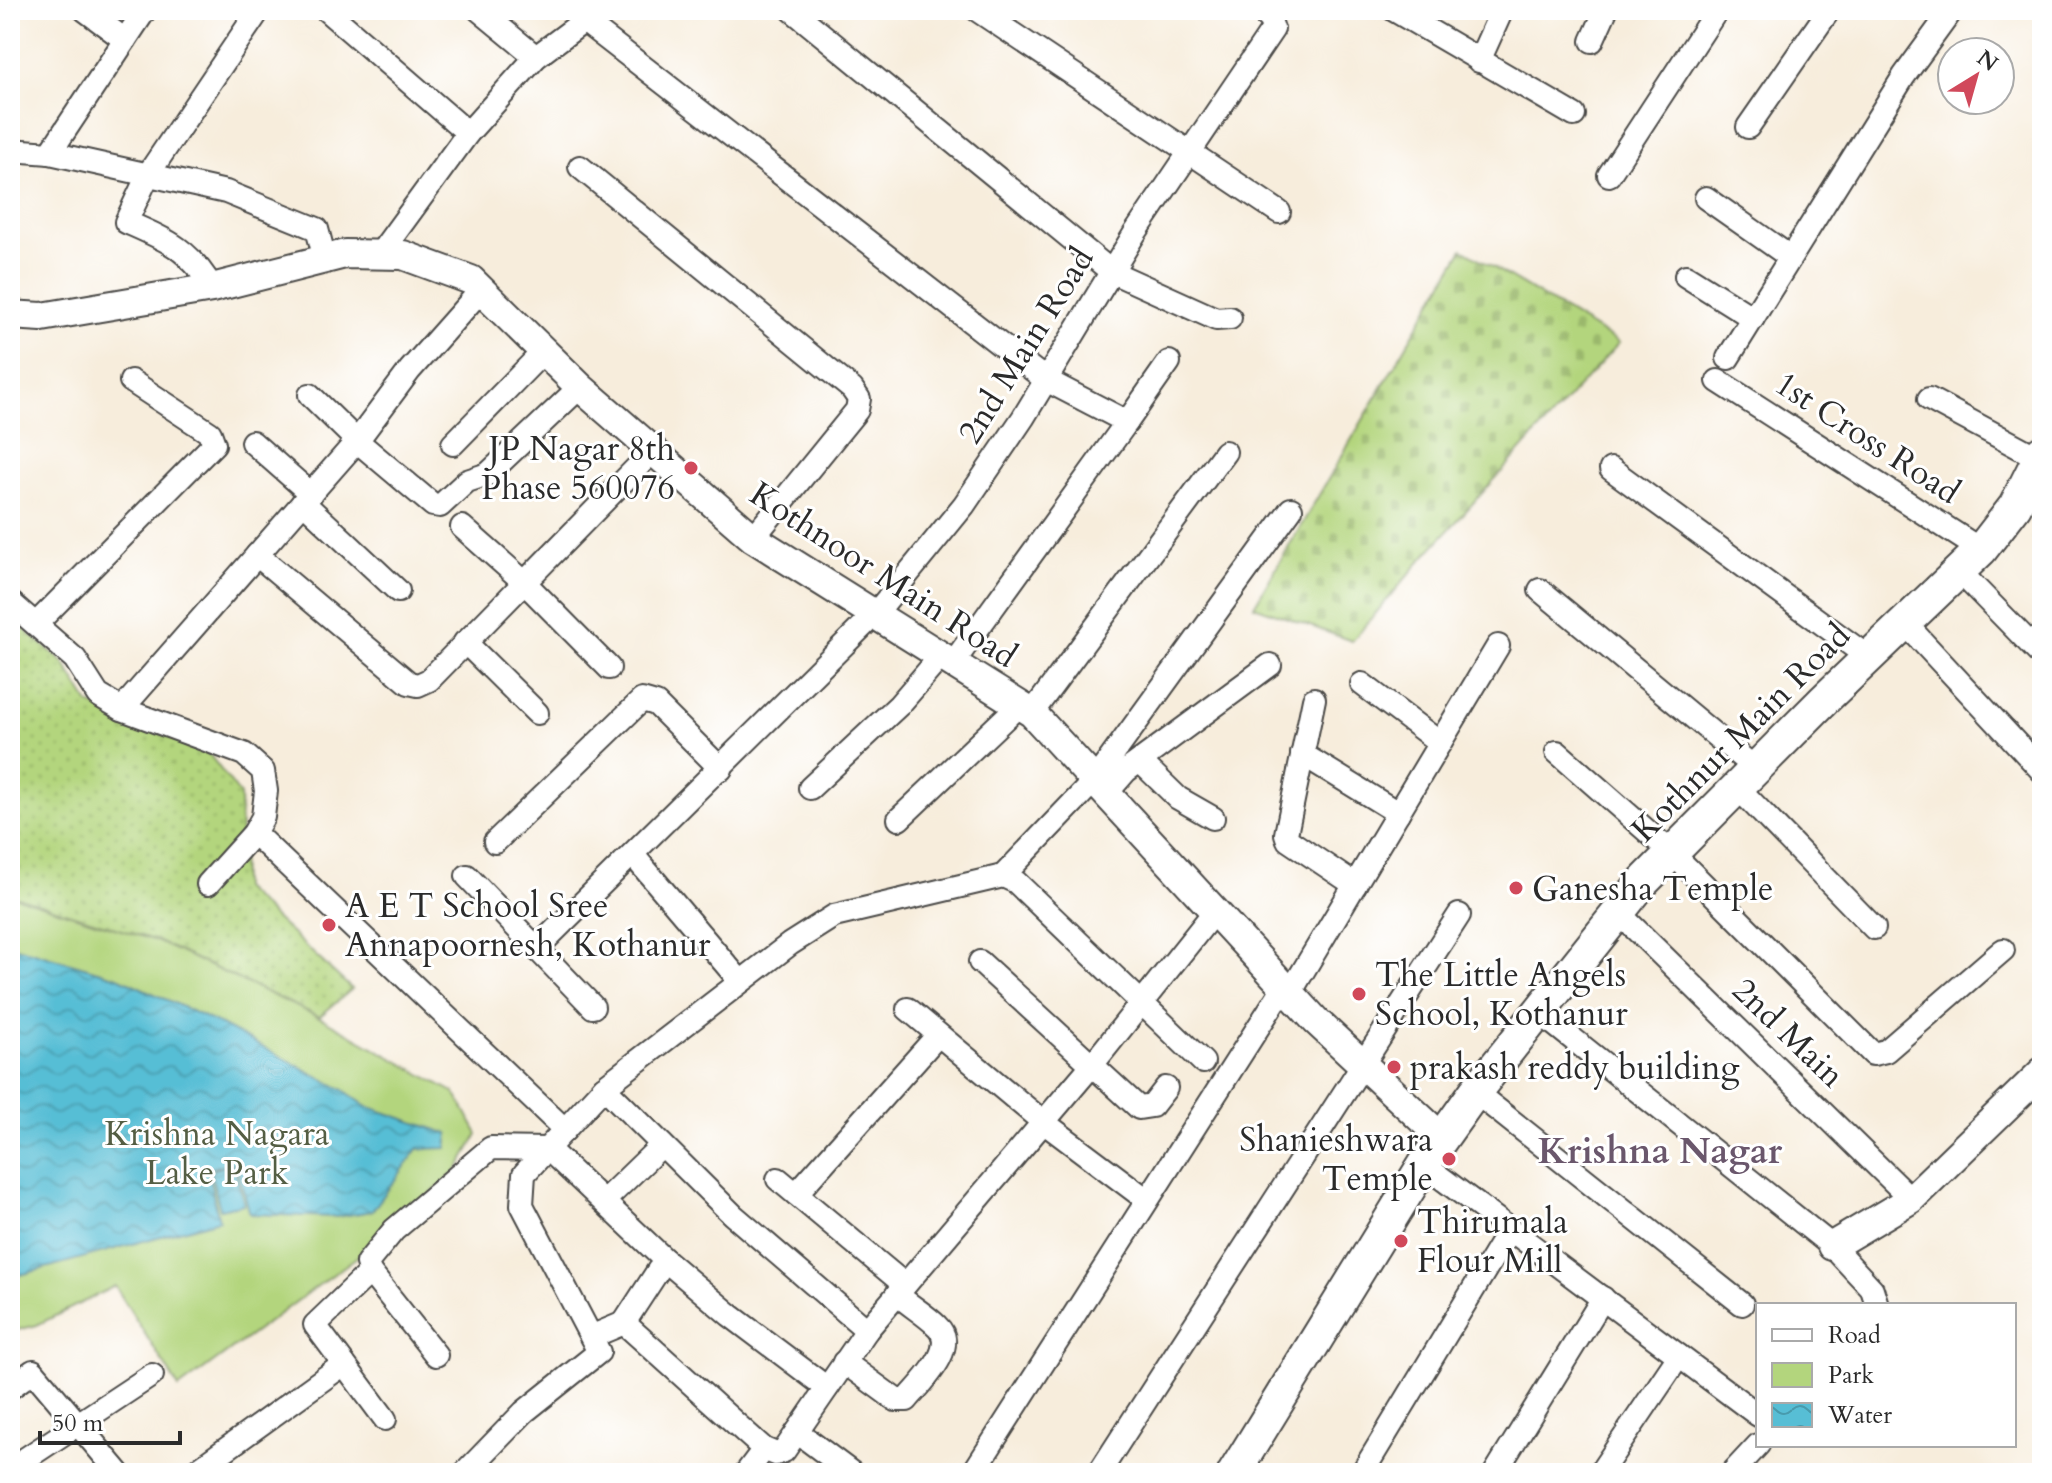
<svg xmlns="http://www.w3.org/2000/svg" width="2052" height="1483" font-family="Cardo,serif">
<defs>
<pattern id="grass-dots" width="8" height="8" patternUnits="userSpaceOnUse" patternTransform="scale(2)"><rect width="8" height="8" fill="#b3d57d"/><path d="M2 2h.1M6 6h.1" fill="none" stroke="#9ab76c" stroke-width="1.8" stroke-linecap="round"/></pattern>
<pattern id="cemetery-stones" width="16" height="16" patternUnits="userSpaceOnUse" patternTransform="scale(2)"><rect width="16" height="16" fill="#b3d57d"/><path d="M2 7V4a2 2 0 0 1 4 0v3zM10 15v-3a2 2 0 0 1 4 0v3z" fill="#9ab76c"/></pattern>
<pattern id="water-waves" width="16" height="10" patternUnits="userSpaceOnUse" patternTransform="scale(2)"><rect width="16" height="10" fill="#57bed5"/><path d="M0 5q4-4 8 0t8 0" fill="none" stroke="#489bad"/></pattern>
</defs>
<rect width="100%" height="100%" fill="#fff"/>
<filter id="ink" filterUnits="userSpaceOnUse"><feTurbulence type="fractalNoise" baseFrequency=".0125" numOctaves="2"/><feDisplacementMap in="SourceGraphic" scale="16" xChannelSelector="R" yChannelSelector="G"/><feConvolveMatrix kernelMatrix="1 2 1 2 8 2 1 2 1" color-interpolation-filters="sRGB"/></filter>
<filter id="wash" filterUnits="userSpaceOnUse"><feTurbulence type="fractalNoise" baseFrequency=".006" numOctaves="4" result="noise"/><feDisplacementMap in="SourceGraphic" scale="32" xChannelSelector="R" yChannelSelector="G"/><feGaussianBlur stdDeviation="1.8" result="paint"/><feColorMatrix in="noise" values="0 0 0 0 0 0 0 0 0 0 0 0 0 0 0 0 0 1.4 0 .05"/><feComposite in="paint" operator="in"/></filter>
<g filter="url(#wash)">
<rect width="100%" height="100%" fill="#f7eddc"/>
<!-- grass -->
<path fill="url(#grass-dots)" stroke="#6f8054" stroke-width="2" d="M10 617 64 663 89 704 209 754 240 795 242 888 352 989 319 1017 156 941 10 895Z"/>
<!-- cemetery -->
<path fill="url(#cemetery-stones)" stroke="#6f8054" stroke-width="2" d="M1463 249 1619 343 1423 558 1352 641 1254 606Z"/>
<!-- green -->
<path fill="#b3d57d" stroke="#6f8054" stroke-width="2" d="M10 895 156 941 319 1017 455 1093 478 1134 457 1171 365 1251 179 1388 115 1286 37 1325 10 1332Z"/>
<!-- water -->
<g fill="url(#water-waves)" stroke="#417480" stroke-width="2">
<path d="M10 945 118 977 217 1023 344 1090 366 1106 449 1134 447 1148 418 1149 372 1211 336 1217 250 1214 235 1162 207 1169 219 1220 10 1278Z"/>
<path d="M233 1163 244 1204 220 1209 210 1171Z"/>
</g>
</g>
<g filter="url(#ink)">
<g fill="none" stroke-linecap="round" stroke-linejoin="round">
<!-- minor casing -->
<g stroke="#4a4846" stroke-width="26">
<g id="minor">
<path d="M85 10 125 40"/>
<path d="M326 10 468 133"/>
<path d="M479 10 536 57"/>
<path d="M792 10 1112 272 1216 319 1230 318"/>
<path d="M977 10 1279 212"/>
<path d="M1394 10 1574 115"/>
<path d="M1592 41 1606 10"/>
<path d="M1479 61 1502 10"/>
<path d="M1748 127 1829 10"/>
<path d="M10 150 50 153 226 192 317 229 325 259"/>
<path d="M50 153 145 10"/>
<path d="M580 167 852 389 859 399 857 410 753 538"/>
<path d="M1609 175 1717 10"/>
<path d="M1706 198 1790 257"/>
<path d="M379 255 468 133 536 57 584 21 1046 380 1127 422 953 663"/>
<path d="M1686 276 1753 318"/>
<path d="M212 288C189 248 167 240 126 222L149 173 259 10"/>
<path d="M1728 358 1904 76 1952 10"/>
<path d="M1718 381 1981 550"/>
<path d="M310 395 357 441 410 370 481 290"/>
<path d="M1929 399 2039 458"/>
<path d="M1127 422 1169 362"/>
<path d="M252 442 311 494"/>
<path d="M453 444 544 351"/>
<path d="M1611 469 1868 657"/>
<path d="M303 502 398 591"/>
<path d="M462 527 523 581 609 668"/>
<path d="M257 555 409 683 418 685 429 680 652 452"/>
<path d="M1961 573 2042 656"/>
<path d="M1540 590 1757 770"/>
<path d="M10 602 75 659 98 695 122 709 244 754 263 771 266 791 263 817 254 833 208 884"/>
<path d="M1904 622 2042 771"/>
<path d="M36 624 214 444 210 433 131 381"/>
<path d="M465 642 537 713"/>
<path d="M1362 684 1440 743"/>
<path d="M1314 699 1286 834 1288 840 1355 885"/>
<path d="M122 709 357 441 433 505 440 506 467 481 488 474 580 387"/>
<path d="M1032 713 1225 452"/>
<path d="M1557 752 1672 853 1873 1054 1886 1051 2003 950"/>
<path d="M1302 754 1398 813"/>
<path d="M1140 761 1178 798 1213 818"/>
<path d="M810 788 899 705 942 655"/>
<path d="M1738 788 1874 928"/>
<path d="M1105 795 1126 771 1270 665"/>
<path d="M899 819 1019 705"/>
<path d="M254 833 565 1130"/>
<path d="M495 842 642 700 656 704 721 769"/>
<path d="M633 855 740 981"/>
<path d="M467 876 593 1007"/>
<path d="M1003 876 1094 781 1291 509"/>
<path d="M1619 913 1911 1199"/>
<path d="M536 949 876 613 964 505 1023 418 1135 233 1273 29 1270 20 1260 10"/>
<path d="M980 962 1139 1108 1152 1106 1166 1088"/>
<path d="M1290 993 1498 646"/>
<path d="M908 1009 1042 1121 1147 1200"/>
<path d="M1539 1012 1832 1246 1872 1289 1877 1305"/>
<path d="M604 1087 733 1215 867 1330"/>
<path d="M1475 1092 1742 1304"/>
<path d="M1424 1165 1758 1415"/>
<path d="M778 1179 905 1285"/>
<path d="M796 1194 938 1035"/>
<path d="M605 1200 662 1145"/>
<path d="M370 1272 315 1325 385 1419"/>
<path d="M624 1323 764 1449 776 1454 784 1451 867 1330 1092 1065 1214 912"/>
<path d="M593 1336 624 1323 665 1260"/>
<path d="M436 1355 370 1272 367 1263 394 1230 491 1148 548 1149 665 1260 730 1315 827 1388"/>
<path d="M844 1362 896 1400H907C921 1383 960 1347 937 1326 925 1314 910 1306 897 1294"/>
<path d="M10 1388 33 1371 119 1473"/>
<path d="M797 1432 852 1473"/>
<path d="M10 1469 152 1375"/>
<path d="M193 1473 344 1364"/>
<path d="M465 1473 524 1412 599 1352 522 1205 524 1174 604 1087 790 944 834 916 1003 876 1016 882 1203 1062"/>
<path d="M746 1473 764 1449"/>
<path d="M973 1473 1284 987"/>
<path d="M1099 1473 1459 915"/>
<path d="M1362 1473 1510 1229"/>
<path d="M1495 1473 1603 1298"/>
<path d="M1600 1473 1679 1356"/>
<path d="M1732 1473 1758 1445"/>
</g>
</g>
<!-- tertiary casing -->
<g stroke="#4a4846" stroke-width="32">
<g id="tertiary">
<path d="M10 315 42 317 212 288 345 254 403 255 471 280 580 387 753 538 1032 713 1316 1021 1442 1138"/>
<path d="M1832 1246 1911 1199 2042 1072"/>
</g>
</g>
<!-- secondary casing -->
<g stroke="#4a4846" stroke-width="36">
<path id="secondary" d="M1234 1473 1428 1158 1475 1092 1641 884 1824 700 1981 550 2015 506 2042 452"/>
</g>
<!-- minor -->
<use href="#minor" stroke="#fff" stroke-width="22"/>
<!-- tertiary -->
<use href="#tertiary" stroke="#fff" stroke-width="28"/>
<!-- secondary -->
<use href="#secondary" stroke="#fff" stroke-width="32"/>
</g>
</g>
<!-- markers -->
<g fill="#d1495b" stroke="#fff" stroke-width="3">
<circle cx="691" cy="468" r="8"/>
<circle cx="1516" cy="888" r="8"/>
<circle cx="329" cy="925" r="8"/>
<circle cx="1359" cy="994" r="8"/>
<circle cx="1394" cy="1067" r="8"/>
<circle cx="1449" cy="1159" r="8"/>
<circle cx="1401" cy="1241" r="8"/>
</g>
<g text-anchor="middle" stroke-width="6" stroke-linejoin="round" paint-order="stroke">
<!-- street labels -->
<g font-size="34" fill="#2b2b2b" stroke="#fff">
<text transform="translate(1025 345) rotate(-58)" y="12">2nd Main Road</text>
<text transform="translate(1868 437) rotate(33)" y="12">1st Cross Road</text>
<text transform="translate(884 574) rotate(33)" y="12">Kothnoor Main Road</text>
<text transform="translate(1740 732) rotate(-45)" y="12">Kothnur Main Road</text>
<text transform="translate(1789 1032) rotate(44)" y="12">2nd Main</text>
</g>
<!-- poi labels -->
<g font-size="34" fill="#2b2b2b" stroke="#fff" text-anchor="start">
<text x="675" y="460" text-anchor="end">JP Nagar 8th<tspan x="675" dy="39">Phase 560076</tspan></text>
<text x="1532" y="900">Ganesha Temple</text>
<text x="345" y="917">A E T School Sree<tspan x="345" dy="39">Annapoornesh, Kothanur</tspan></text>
<text x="1375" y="986">The Little Angels<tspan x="1375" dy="39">School, Kothanur</tspan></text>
<text x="1410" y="1079">prakash reddy building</text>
<text x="1433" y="1151" text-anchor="end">Shanieshwara<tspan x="1433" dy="39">Temple</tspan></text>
<text x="1417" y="1233">Thirumala<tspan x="1417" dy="39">Flour Mill</tspan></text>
</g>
<!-- park labels -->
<g font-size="34" fill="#545e44" stroke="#fff">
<text x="217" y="1145">Krishna Nagara<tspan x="217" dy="39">Lake Park</tspan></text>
</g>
<!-- neighbourhood labels -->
<g font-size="36" font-weight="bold" fill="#6a576c" stroke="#fff">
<text x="1660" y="1163">Krishna Nagar</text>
</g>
</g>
<!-- margin -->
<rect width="2052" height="1483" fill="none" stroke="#fff" stroke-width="40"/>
<!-- legend -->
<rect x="1756" y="1303" width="260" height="144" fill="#ffffff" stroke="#aaaaaa" stroke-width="2"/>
<rect x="1772" y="1329" width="40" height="12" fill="#ffffff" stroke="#aaaaaa" stroke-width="2"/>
<text x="1828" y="1343" font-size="24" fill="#2b2b2b">Road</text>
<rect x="1772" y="1363" width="40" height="24" fill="#b3d57d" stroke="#aaaaaa" stroke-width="2"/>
<text x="1828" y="1383" font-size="24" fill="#2b2b2b">Park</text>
<rect x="1772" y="1403" width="40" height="24" fill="url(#water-waves)" stroke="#aaaaaa" stroke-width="2"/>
<text x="1828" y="1423" font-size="24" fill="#2b2b2b">Water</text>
<!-- north arrow -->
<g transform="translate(1976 76) rotate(37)"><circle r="38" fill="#ffffff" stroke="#aaaaaa" stroke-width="2"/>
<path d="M0-6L14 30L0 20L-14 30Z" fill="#d1495b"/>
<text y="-12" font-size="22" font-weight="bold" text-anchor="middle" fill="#2b2b2b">N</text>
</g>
<!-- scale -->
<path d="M40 1431v12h140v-12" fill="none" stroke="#2b2b2b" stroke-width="4"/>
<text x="52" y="1431" font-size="24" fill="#2b2b2b" stroke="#ffffff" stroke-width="6" paint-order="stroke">50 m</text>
</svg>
